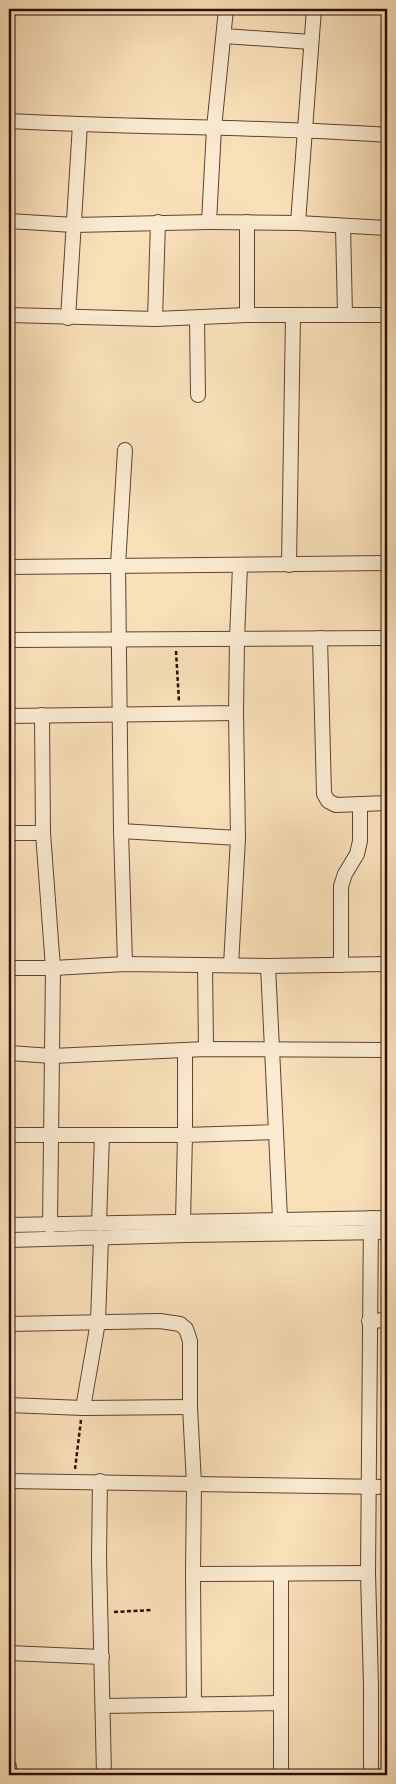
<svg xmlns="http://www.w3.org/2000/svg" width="396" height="1784" font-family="'Libre Caslon Text',serif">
<rect width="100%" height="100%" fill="#f9e0b9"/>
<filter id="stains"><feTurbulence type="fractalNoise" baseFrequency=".004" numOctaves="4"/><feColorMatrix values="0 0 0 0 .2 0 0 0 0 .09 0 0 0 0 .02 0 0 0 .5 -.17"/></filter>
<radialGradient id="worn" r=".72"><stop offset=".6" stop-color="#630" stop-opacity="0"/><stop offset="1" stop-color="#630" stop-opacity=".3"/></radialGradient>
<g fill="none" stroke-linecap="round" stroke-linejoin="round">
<!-- minor casing -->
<g stroke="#60422e" stroke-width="16">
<g id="minor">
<path d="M226 9 214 128 209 222 298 223 387 228"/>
<path d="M224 36 311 42"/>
<path d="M9 121C135 128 261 126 387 135"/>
<path d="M9 221 74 225 209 222"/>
<path d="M247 222V315"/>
<path d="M298 223 314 9"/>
<path d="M343 226 345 315"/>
<path d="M9 315 155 319 247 315H387"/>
<path d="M68 318 80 124"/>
<path d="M197 318 198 395"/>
<path d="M155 319 158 222"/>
<path d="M125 450 118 565 121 831 125 964"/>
<path d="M289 565 293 315"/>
<path d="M9 567 387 563"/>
<path d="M320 638 324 794 328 801 336 805 387 803"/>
<path d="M9 640 387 638"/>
<path d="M42 715 43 833"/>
<path d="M9 716 236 713 237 639 240 566"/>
<path d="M121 831 238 838"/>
<path d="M9 833H43L53 968 50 1226"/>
<path d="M205 965 206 1049"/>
<path d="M231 965 238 838 236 713"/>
<path d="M341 965V886L345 874 357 854 360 841V804"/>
<path d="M9 968H53L125 964 268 966 387 964"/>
<path d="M9 1053 52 1056 206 1049 387 1050"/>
<path d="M276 1132 280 1219"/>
<path d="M9 1135H102L99 1224"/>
<path d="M102 1135H185V1050"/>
<path d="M371 1218 368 1573 371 1685V1775"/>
<path d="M183 1221 185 1135 276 1132 268 966"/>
<path d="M9 1225 387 1218"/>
<path d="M9 1240 187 1235 387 1232"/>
<path d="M369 1321 387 1320"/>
<path d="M9 1324 160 1321 180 1324 186 1329 190 1341V1407L194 1484 193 1574 368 1573"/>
<path d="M9 1405 83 1408 190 1407"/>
<path d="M83 1408 98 1322 101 1238"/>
<path d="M9 1481 387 1487"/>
<path d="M100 1481 99 1558 104 1775"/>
<path d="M193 1574 194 1704"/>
<path d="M9 1653 102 1657"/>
<path d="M281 1703V1574"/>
<path d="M103 1706 281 1703V1775"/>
<path d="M9 1767V1775"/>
</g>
</g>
<!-- path -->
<g stroke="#2d0e00" stroke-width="2.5" stroke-dasharray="4 2.5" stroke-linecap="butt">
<path d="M176 651 179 702"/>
<path d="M75 1469 81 1420"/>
<path d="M114 1612 152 1610"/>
</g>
<!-- minor -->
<use href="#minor" stroke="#fbebd2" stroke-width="14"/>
</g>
<!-- margin -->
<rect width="396" height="1784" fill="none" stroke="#f9e0b9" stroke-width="30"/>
<rect x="10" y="10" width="376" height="1764" fill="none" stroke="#2d0e00" stroke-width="2.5"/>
<rect x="15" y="15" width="366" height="1754" fill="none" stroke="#2d0e00"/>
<rect width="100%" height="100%" filter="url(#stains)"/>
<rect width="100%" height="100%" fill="url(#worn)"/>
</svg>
